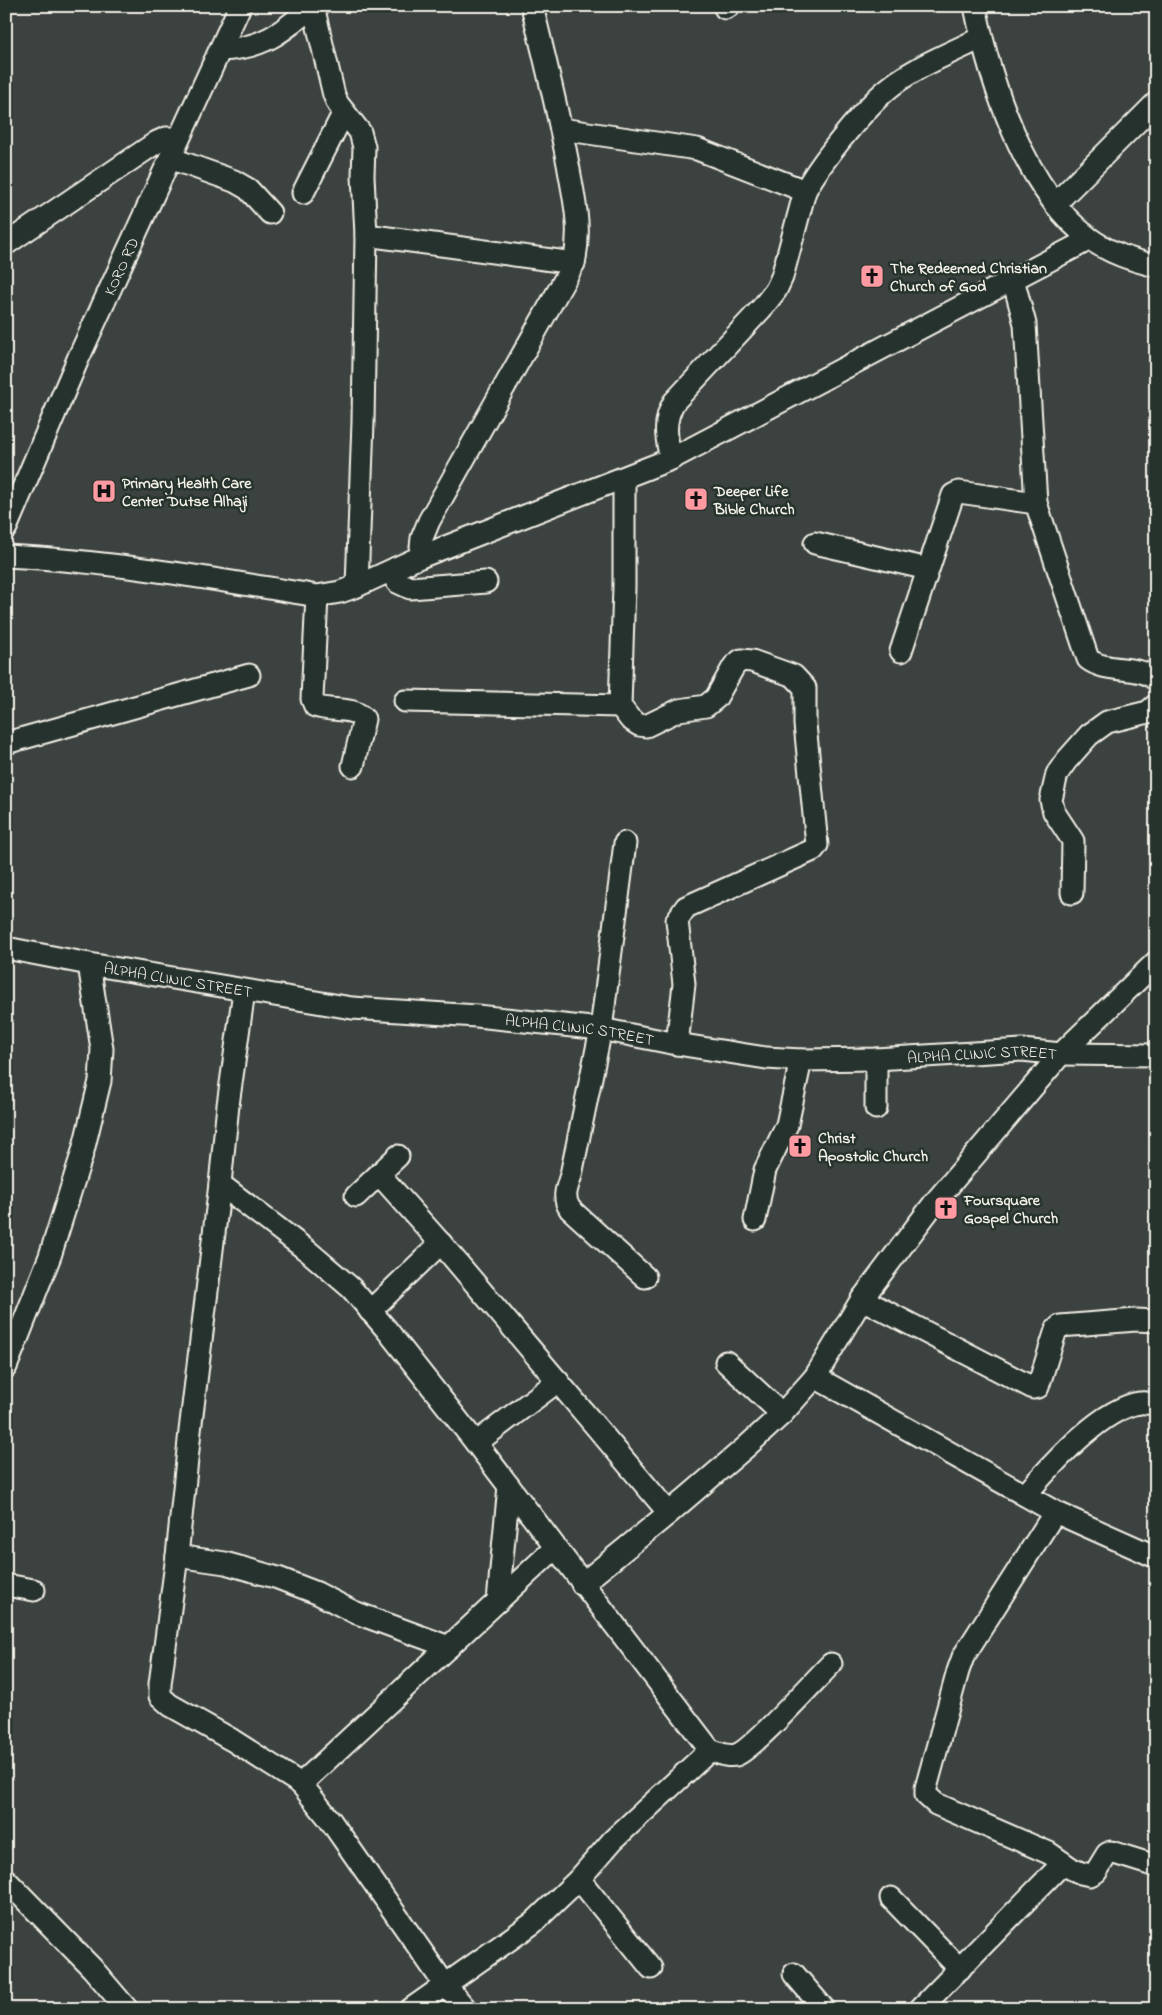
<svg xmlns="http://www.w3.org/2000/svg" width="1162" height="2015" font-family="'Indie Flower',sans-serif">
<rect width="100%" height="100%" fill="#3c4240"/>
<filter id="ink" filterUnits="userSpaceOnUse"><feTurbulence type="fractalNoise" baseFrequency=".02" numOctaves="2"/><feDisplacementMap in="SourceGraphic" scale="10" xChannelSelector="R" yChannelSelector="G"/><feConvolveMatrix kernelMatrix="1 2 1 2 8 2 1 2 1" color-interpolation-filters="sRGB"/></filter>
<g filter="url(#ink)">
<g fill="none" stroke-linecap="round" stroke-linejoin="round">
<!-- minor casing -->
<g stroke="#f4f1e8" stroke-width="25">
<g id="minor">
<path d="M313 6 334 95 338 104 360 132 364 147 363 176 366 235 363 422 357 586"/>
<path d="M975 6C990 82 1025 190 1089 238 1109 253 1132 260 1156 266"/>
<path d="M725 8 729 6"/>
<path d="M220 50C263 49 282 32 313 6"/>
<path d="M561 129 697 149 805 191"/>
<path d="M170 158 234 181 248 189 270 213"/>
<path d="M303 193 344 112"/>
<path d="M1055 204 1156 103"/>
<path d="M366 235 574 263"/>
<path d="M6 244 157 142 166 138H179"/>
<path d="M1013 279 1025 324 1036 503 1088 659C1107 674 1140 664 1156 680"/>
<path d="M671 459C666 438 663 421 674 402L762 308 776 290 782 277 805 191C820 163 860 114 884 92 911 68 949 54 981 38"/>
<path d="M624 478V587L620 706 630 719 639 725 646 726 679 710 706 706 716 698 734 666 741 660 752 661 794 676 805 688V724L817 845 813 850 686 907 677 920 684 984 677 1044"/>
<path id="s1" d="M6 528 78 359 240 6"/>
<path d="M815 543 928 569"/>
<path d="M6 556C111 561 214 579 317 596L340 592 357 586 420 557 671 459 1090 239"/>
<path d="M420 557 422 538 429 521 574 263C582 227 574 199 568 164 558 111 545 59 532 6"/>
<path d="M396 568 395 578 397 582 410 588 486 582"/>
<path d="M317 596 312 699 315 706C330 712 354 706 364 719L353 766"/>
<path d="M901 651 953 495 959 492 1036 503"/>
<path d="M405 701 620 706"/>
<path d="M6 743 249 675"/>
<path d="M625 843 601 1029 571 1175C567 1188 562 1197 570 1209L645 1277"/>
<path d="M1072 893 1073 841 1054 812 1051 800 1057 774 1066 761 1089 735 1107 722 1148 712 1156 705"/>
<path id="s2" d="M6 948 89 964 352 1008 477 1016 601 1029 677 1044 766 1058 801 1060 876 1059 1022 1050 1061 1054 1156 1055"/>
<path d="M244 991 228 1105 220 1184 190 1431 177 1556 160 1684V1696L170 1705 232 1740 301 1784 330 1820 445 1985 466 2009"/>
<path d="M876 1059V1108"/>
<path d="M379 1174 445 1248 669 1513"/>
<path d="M220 1184 309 1252 351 1288 387 1330 476 1443 710 1750C719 1753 727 1757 736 1755 751 1751 815 1680 831 1664"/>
<path d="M356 1196 398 1156"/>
<path d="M755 1220 765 1170 787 1125 801 1060"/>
<path d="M862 1299 1033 1388 1038 1387 1056 1330 1060 1326 1136 1320 1156 1321"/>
<path d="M370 1311 441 1243"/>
<path d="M726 1362 782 1414"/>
<path d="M6 1367 50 1256 83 1151 100 1081 102 1049 89 964"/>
<path d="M815 1377 1055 1512 1156 1557"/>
<path d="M476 1443 558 1381"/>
<path d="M1025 1495C1051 1466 1101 1408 1140 1403 1145 1402 1151 1404 1156 1404"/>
<path d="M1055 1512 963 1657 958 1671 926 1788V1795L936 1804 1049 1853 1072 1869 1081 1873 1090 1875 1096 1872 1107 1854 1111 1852 1156 1866"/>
<path d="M177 1556 225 1563 278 1578 317 1593 354 1612 449 1647"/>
<path d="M582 1584 669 1513 746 1447 782 1414 815 1377 862 1299 935 1202 1061 1054 1156 962"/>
<path d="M6 1585 34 1590"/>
<path d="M498 1601 509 1486"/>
<path d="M301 1784 555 1548"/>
<path d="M579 1879 651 1968"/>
<path d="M6 1880 92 1968 127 2009"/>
<path d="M891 1898 960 1969"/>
<path d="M794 1974 824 2009"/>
<path d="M411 2009 533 1923 579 1879 613 1840 710 1750"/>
<path d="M920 2009 1063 1863"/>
</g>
</g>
<!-- minor -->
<use href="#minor" stroke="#26332d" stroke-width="21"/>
</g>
</g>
<!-- icons -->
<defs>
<g id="church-square" transform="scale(1.25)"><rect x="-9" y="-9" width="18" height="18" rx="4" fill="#ff9aa2" stroke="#26332d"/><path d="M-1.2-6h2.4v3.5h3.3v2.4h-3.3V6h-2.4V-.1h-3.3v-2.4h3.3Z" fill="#111"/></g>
<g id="hospital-square" transform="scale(1.25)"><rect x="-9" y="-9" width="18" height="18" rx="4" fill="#ff9aa2" stroke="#26332d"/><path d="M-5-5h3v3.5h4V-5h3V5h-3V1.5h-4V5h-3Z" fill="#111"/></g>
</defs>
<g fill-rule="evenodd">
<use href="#church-square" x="872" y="276"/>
<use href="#hospital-square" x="104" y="491"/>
<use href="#church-square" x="696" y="499"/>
<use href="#church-square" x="800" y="1146"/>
<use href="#church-square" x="946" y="1208"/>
</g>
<g text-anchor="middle" stroke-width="5" stroke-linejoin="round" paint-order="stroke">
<!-- street labels -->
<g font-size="16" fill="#f4f1e8" stroke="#26332d">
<text dy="6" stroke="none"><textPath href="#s1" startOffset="286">KORO RD</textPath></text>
<text dy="6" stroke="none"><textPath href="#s2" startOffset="175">ALPHA CLINIC STREET</textPath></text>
<text dy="6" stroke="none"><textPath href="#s2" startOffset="580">ALPHA CLINIC STREET</textPath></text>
<text dy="6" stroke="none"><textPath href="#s2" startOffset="985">ALPHA CLINIC STREET</textPath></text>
</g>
<!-- poi labels -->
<g font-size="16" font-weight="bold" fill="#f4f1e8" stroke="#26332d" text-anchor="start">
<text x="890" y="273">The Redeemed Christian<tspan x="890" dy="18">Church of God</tspan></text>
<text x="122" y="488">Primary Health Care<tspan x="122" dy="18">Center Dutse Alhaji</tspan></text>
<text x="714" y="496">Deeper Life<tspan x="714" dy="18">Bible Church</tspan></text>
<text x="818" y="1143">Christ<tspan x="818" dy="18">Apostolic Church</tspan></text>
<text x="964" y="1205">Foursquare<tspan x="964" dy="18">Gospel Church</tspan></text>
</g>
</g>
<!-- margin -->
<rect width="1162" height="2015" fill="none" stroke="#26332d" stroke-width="25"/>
<rect x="12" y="12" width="1137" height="1990" fill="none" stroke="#f4f1e8" stroke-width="2" filter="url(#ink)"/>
</svg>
